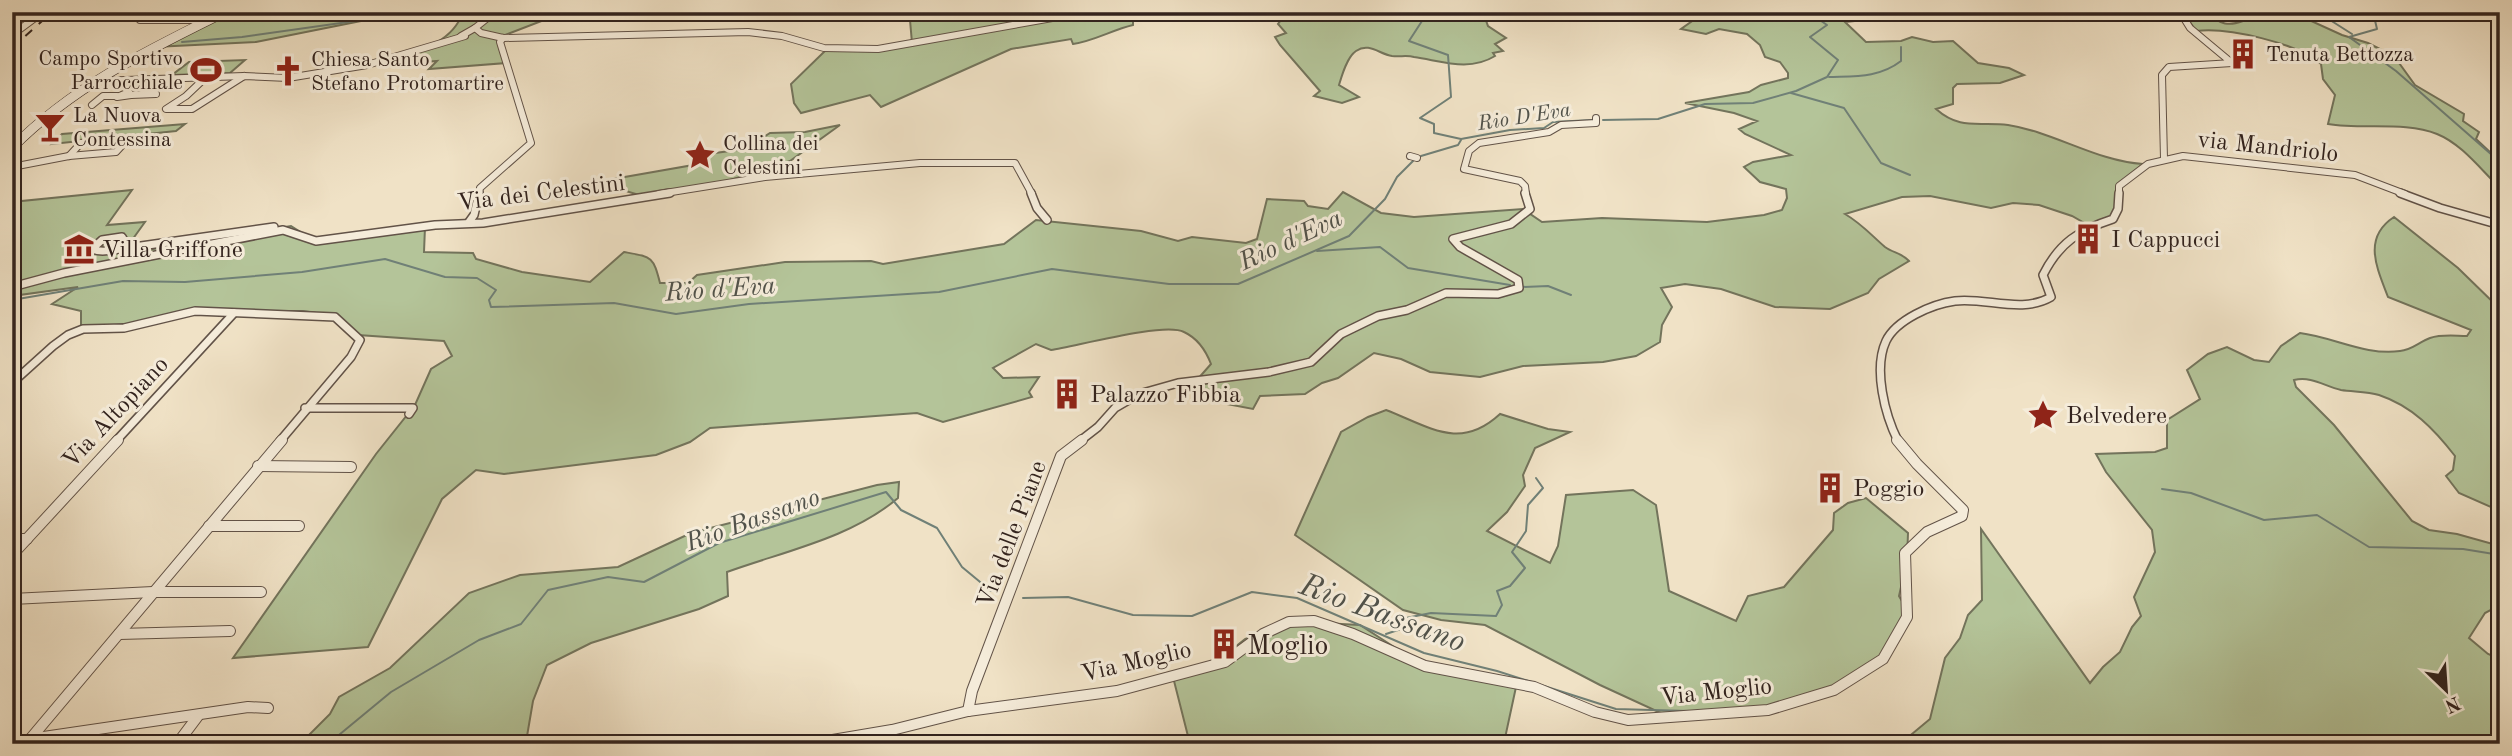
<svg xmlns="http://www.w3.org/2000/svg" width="2512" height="756" font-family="'Old Standard TT',serif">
<rect width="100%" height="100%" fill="#f0e2c6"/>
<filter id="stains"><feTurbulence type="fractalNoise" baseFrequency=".00286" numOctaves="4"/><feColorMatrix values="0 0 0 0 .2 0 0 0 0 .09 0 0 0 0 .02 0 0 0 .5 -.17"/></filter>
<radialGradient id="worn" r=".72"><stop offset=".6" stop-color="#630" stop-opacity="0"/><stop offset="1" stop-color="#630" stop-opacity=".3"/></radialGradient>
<!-- green -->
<g fill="#b4c499" stroke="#73745c" stroke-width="2">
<path d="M56 12H150L142 17 49 20Z"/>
<path d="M223 12H438L366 20 256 42 154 47Z"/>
<path d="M463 12H608V13L585 18 544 20 500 37 506 63 429 69 437 61 382 65 380 62C411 52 451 47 463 12Z"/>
<path d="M891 12H1133V25C1112 30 1094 41 1073 44L1071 39 1011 49 881 107 870 95 801 113 794 103 791 84 827 49H868L912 43 910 20 890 21Z"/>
<path d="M1287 12H1483L1488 26 1506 38 1495 44 1503 51 1493 53 1495 56C1469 72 1442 61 1414 57 1407 55 1400 57 1392 56 1379 54 1369 42 1356 51 1347 57 1342 75 1339 85L1359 97 1342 103 1314 96 1320 91 1280 45 1275 37 1286 33 1278 24Z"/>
<path d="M1705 12H1976L1970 21 1903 16 1845 22 1866 42 1901 41 1912 37 1933 42 1953 41 1978 63 2009 68 2024 75 2000 83 1957 84 1953 88V104L1936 109C1961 131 1979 121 2008 125 2054 132 2096 161 2143 164L2117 185 2116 208 2110 218 2088 225 2072 216 2039 205 2013 203 1991 208 1930 196 1902 197 1845 214C1862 224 1871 235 1885 247 1893 253 1902 253 1909 261L1879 279 1868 293 1830 309 1775 307 1721 289 1685 284 1661 288 1672 307 1662 325 1660 342 1636 356 1603 362 1523 366 1480 377 1430 372 1401 359 1374 353 1338 378 1322 383 1305 394 1260 396 1253 409 1227 404 1202 395 1196 381 1211 364C1206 351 1197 338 1184 332 1164 322 1077 346 1051 350L1036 344 993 368 1003 378 1039 377 1029 392 1032 397 943 422 917 413 710 428 690 442 656 455 504 474 476 470 442 499 368 647 233 658 376 454 415 405 431 369 452 356 444 341 358 335 336 316 303 311H190L131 327H81V311L52 304 78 287 12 296V202L132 190 107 225 145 222 122 254 291 226 310 238 425 227 424 252 473 253 476 259 522 272 590 282 624 252C652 257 653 256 660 283H688L697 275 785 262 871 261 883 264 1004 244 1036 220 1141 231 1178 241 1192 237 1246 243 1257 239 1267 199 1304 201 1308 206 1328 209 1343 192 1381 213 1414 217 1523 209 1542 222 1602 218 1707 222 1764 215 1782 210 1787 198 1786 189 1760 182 1744 167 1753 162 1791 155 1745 134 1739 129 1757 121 1734 113 1685 103 1749 92 1761 85 1788 78V73L1780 62 1765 57 1760 45 1747 34 1719 29 1706 34 1681 29Z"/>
<path d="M2183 12C2189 12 2195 11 2201 12 2217 15 2218 30 2243 21L2237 15 2266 12 2277 18 2307 19 2342 35 2368 43 2394 56 2415 85 2464 114 2463 121 2479 132 2476 139 2492 154 2500 157V188C2481 170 2462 144 2437 134 2405 121 2362 130 2328 124L2335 95 2323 79 2321 64C2297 43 2228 27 2196 31Z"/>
<path d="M245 60 230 73 172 75 189 62Z"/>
<path d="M185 124 176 131 52 144 62 134Z"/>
<path d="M840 125 790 161 721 183 639 195 596 182 693 165 700 155 745 149 770 133 805 132Z"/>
<path d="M2394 217 2458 268 2500 309V511L2459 493 2446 476 2453 470 2455 456C2434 429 2412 406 2379 395 2367 391 2353 392 2341 390 2324 386 2312 376 2294 380L2296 387 2334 425 2412 521 2429 530 2457 534 2500 546V605L2485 613 2469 638 2488 654 2500 659V744H1900L1930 719 1945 658 1960 638 1968 615 1982 600 1981 529 2090 683 2103 667 2120 652 2132 627 2141 616 2134 597 2155 552 2152 530 2106 472 2096 454 2155 452 2167 448V420L2200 399 2187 370 2208 354 2227 347 2254 360 2269 362 2281 346 2300 333C2333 337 2366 356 2400 351 2412 350 2419 342 2430 338 2442 334 2455 336 2467 336L2471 330 2388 297C2377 268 2362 238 2394 217Z"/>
<path d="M1386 410C1430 427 1460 451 1500 414L1548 429 1570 432 1535 448 1523 475 1525 486 1507 512 1487 531 1550 563 1558 546 1566 495 1633 490 1656 505 1669 591 1736 621 1748 596 1784 587 1833 530 1834 513 1848 503 1866 498 1908 533 1907 560 1899 596 1909 613 1888 650 1846 681 1788 706 1665 715 1600 685 1485 625 1441 620 1403 610 1295 535 1341 432 1368 417Z"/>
<path d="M899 482 898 498C851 538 785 551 727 572L728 596 699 609 591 643 547 665 533 701 526 742 529 744H300L330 714 339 697 390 668 469 593 520 575 618 567 691 533 877 485Z"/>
<path d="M1285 621 1360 625 1422 665 1516 687 1505 738 1521 744H1190L1173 677 1214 664 1245 639Z"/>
</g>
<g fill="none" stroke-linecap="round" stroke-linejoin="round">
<!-- stream -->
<g stroke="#708077" stroke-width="2">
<path d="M1434 12 1422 21 1409 41 1448 55 1451 97 1420 118 1434 124V133L1461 139 1510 130 1544 128 1553 122 1592 120"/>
<path d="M2295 12 2330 20 2352 34"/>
<path d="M2373 12 2377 29 2349 37 2396 71 2500 162"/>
<path d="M182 42 242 37 419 12"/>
<path d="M1829 77C1855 76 1879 78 1901 61V47"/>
<path d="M1791 93 1844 108 1881 163 1910 175"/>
<path d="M1603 120 1658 119 1705 104 1753 103 1796 91 1827 77 1838 60 1810 37 1827 25 1811 14 1815 12"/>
<path d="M1421 156 1458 145 1461 140"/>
<path d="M1317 251 1380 247 1408 268 1510 285"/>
<path d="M1521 287 1548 286 1571 295"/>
<path d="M12 300 123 281 185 282 302 272 385 259 445 277 477 278 496 290 489 300 491 307 614 303 676 314 749 304 939 292 1052 269 1169 284H1238L1349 236 1385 199 1397 177 1414 160"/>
<path d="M2162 489 2191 493 2264 520 2317 515 2369 547 2463 549 2500 555"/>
<path d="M1023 598 1068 597 1133 615 1192 616 1252 592 1297 598 1424 653 1497 671 1616 709 1688 711"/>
<path d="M1386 634 1401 629 1406 618 1431 613 1496 616 1502 605 1497 591 1510 586 1525 568 1512 552 1526 531 1528 505 1543 488 1536 478"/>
<path d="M328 744 391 692 479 640 521 624 548 590 608 577 644 582 719 543 886 492 901 510 937 528 962 567 991 591"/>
</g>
<!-- street-far2 casing -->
<g stroke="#625348" stroke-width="8">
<g id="street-far2">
<path d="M140 20H209"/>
<path d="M475 28 495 12"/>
<path d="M12 35 43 12"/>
<path d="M461 36 475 28 481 33 503 38 748 32 782 36 824 48 878 49 1086 12"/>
<path d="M205 78 186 96 166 109H192L244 76"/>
<path d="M96 81 244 76 288 78 367 65 465 36"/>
<path d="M129 92 131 95 117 97Z"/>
<path d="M131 95 156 94"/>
<path d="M92 105 103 96H117"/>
<path d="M69 156 81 143"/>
<path d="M1410 156 1417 158"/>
<path d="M2164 159 2162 75 2169 67 2232 63 2190 28 2180 12"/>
<path d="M12 167 69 156 116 152 129 138"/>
<path d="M479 194 480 188 531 143 500 42 503 38"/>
<path d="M659 194 765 177 920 163H1015L1032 194"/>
<path d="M1526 194 1525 186 1520 181 1464 169 1469 151 1479 143 1549 132 1561 125 1596 123V118"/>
<path d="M2119 194V186L2148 164 2183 156 2355 175 2405 194"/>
</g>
</g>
<!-- street-far1 casing -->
<g stroke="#625348" stroke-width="10">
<g id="street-far1">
<path d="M1031 193 1037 208 1047 220"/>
<path d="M2400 193 2440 208 2500 225"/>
<path d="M469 222 474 215 479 193"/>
<path d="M122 237 125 242C115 250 105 254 92 249L102 240Z"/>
<path d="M113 250 274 227"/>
<path d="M12 287 64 273 283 230 316 241 435 225 483 223 670 193"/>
<path d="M12 383 53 346 68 335 83 329 124 328 195 311 335 317 360 340 351 357 280 441"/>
<path d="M305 408H413L409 414"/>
<path d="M116 441 234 313"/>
<path d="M1080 441 1098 427 1115 408 1139 394 1178 383 1269 372 1311 362 1341 334 1378 316 1407 310 1446 293 1498 294 1519 288 1518 280 1460 247 1453 239 1511 224 1530 209 1525 193"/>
<path d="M1898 441C1885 415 1873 369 1886 341 1896 320 1932 304 1955 301 1986 297 2022 314 2051 297L2043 275C2059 243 2079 230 2113 219L2118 209 2119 193"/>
</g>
</g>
<!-- street casing -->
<g stroke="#625348" stroke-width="12">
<g id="street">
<path d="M258 466 351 467"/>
<path d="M209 526H299"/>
<path d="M12 539H27"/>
<path d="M12 555 118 440"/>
<path d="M12 599 153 592H261"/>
<path d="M119 634 230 631"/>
<path d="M968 711 972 691 1061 456 1082 440"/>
<path d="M30 739 248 707 268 708"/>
<path d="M26 744 282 440"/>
<path d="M177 744 198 716"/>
<path d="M809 744 892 730 968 711 1117 691 1225 662 1263 634 1289 622 1314 621 1353 634 1425 666 1534 687 1595 712 1628 720 1768 710 1834 690 1883 659 1907 617 1905 553 1927 532 1962 516 1963 510 1917 464 1897 440"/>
</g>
</g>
<!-- secondary casing -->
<g stroke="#32231e" stroke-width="10">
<path id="secondary" d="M12 148C73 86 148 50 225 12"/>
</g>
<!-- street-far2 -->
<use href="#street-far2" stroke="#f5ecda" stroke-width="6"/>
<!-- street-far1 -->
<use href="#street-far1" stroke="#f5ecda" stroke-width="7"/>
<!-- street -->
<use href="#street" stroke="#f5ecda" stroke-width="10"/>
<!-- secondary -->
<use href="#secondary" stroke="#f5ecda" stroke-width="9"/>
<!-- rail -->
<path stroke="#32231e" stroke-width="2" stroke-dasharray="9 9" stroke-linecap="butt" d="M12 48 52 12"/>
</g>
<!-- icons -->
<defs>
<g id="building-bare" transform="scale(2.415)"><path d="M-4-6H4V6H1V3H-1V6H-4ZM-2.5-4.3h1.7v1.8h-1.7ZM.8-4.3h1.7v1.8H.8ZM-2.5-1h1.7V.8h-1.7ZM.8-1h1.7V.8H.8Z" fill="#8f2418" stroke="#f5ecda" stroke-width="2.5" paint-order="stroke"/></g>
<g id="stadium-bare" transform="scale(2.415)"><path d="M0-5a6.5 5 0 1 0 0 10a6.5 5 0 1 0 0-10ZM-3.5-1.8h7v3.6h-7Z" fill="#8f2418" stroke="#f5ecda" stroke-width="2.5" paint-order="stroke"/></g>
<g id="church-bare" transform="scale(2.415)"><path d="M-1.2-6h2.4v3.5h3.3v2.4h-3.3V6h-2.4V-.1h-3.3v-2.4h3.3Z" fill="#8f2418" stroke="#f5ecda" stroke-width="2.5" paint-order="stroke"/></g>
<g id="bar-bare" transform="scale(2.415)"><path d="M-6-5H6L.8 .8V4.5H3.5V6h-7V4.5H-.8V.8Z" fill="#8f2418" stroke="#f5ecda" stroke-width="2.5" paint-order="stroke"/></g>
<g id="sight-bare" transform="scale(2.415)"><path d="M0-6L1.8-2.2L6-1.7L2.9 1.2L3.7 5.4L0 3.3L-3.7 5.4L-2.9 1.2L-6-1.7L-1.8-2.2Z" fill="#8f2418" stroke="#f5ecda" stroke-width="2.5" paint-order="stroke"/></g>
<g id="museum-bare" transform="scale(2.415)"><path d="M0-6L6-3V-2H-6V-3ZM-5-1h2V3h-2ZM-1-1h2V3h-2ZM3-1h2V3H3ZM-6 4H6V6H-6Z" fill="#8f2418" stroke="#f5ecda" stroke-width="2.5" paint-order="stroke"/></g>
</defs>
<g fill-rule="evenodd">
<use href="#building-bare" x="2243" y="54"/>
<use href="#stadium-bare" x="206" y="70"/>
<use href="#church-bare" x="288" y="71"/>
<use href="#bar-bare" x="50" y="127"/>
<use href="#sight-bare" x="700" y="155"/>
<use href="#building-bare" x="2088" y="239"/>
<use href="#museum-bare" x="79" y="249"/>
<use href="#building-bare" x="1067" y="394"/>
<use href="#sight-bare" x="2043" y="415"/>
<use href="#building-bare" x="1830" y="488"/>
<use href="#building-bare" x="1224" y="644"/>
</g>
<g text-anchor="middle" stroke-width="6" stroke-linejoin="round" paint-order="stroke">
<!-- far-poi labels -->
<g font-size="21" fill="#32231e" stroke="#f5ecda" text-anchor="start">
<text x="2266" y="61">Tenuta Bettozza</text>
<text x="183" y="65" text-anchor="end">Campo Sportivo<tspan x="183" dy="24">Parrocchiale</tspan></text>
<text x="311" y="66">Chiesa Santo<tspan x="311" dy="24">Stefano Protomartire</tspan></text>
<text x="73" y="122">La Nuova<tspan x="73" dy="24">Contessina</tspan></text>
<text x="723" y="150">Collina dei<tspan x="723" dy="24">Celestini</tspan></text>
</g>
<!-- far-water labels -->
<g font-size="21" font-style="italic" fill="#51524a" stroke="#f5ecda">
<text transform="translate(1524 116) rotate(-9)" y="7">Rio D'Eva</text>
</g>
<!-- street labels -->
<g font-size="24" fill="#32231e" stroke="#f5ecda">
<text transform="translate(2268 146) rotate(6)" y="8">via Mandriolo</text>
<text transform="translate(541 192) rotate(-7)" y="8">Via dei Celestini</text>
<text transform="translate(115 412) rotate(-47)" y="8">Via Altopiano</text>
<text transform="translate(1011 534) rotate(-69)" y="8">Via delle Piane</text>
<text transform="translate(1136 661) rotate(-13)" y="8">Via Moglio</text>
<text transform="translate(1716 691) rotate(-6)" y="8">Via Moglio</text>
</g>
<!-- poi labels -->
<g font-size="24" fill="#32231e" stroke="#f5ecda" text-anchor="start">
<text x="2111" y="247">I Cappucci</text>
<text x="102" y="257">Villa Griffone</text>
<text x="1090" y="402">Palazzo Fibbia</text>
<text x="2066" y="423">Belvedere</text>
<text x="1853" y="496">Poggio</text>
</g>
<!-- water labels -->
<g font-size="26" font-style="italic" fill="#51524a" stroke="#f5ecda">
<text transform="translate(1290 239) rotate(-25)" y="9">Rio d'Eva</text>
<text transform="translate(720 288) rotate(-4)" y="9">Rio d'Eva</text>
<text transform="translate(752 519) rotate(-20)" y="9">Rio Bassano</text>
</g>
<!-- near-poi labels -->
<g font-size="28" fill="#32231e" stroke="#f5ecda" text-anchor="start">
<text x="1247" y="654">Moglio</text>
</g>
<!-- near-water labels -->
<g font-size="32" font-style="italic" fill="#51524a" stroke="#f5ecda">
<text transform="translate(1383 612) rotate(20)" y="11">Rio Bassano</text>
</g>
</g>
<!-- margin -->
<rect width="2512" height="756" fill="none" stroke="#f0e2c6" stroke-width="42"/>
<rect x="14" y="14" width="2484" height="728" fill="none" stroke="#32231e" stroke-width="3.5"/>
<rect x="21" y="21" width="2470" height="714" fill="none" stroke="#32231e" stroke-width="2"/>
<!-- north arrow -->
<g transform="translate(2446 690) rotate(155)" stroke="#f5ecda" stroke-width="5" paint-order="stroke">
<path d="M0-5L12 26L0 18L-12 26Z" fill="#32231e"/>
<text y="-10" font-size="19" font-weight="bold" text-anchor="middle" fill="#32231e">N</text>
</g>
<rect width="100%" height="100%" filter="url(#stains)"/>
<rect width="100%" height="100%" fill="url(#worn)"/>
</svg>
